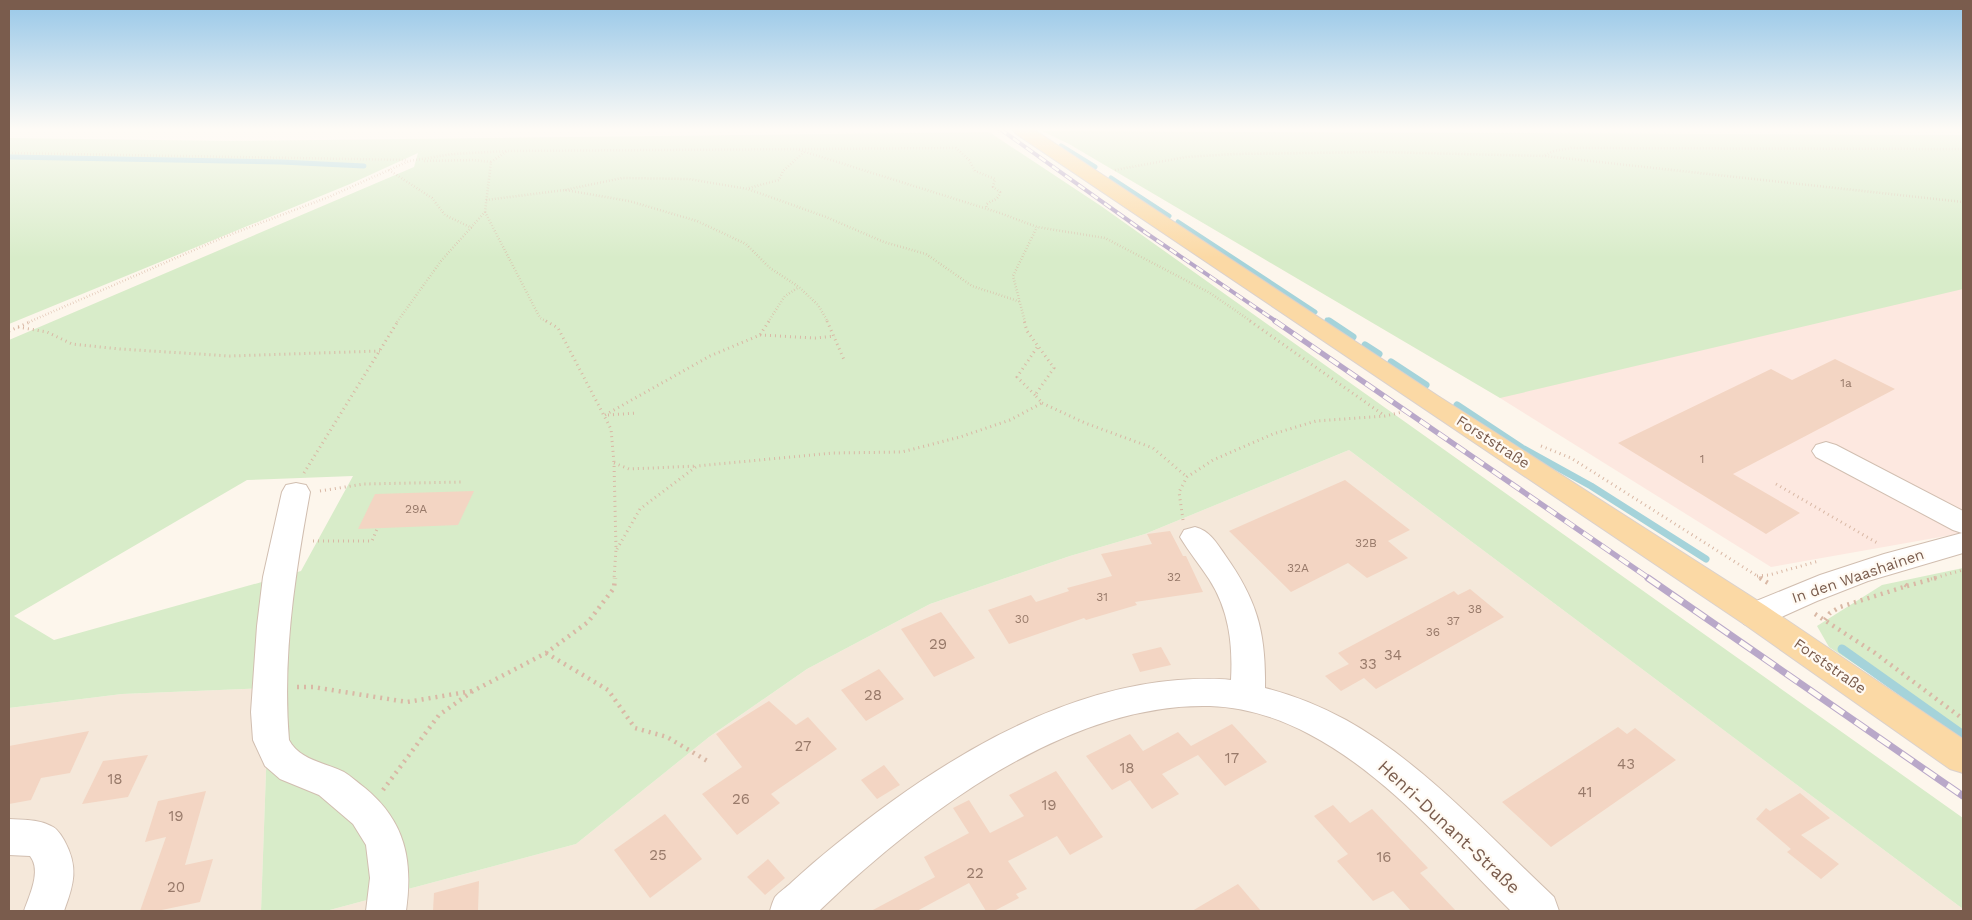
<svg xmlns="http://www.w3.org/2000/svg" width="1972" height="920" font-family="'Work Sans',sans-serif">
<rect width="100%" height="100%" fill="#fdf6ec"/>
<!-- residential -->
<g fill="#f5e8da">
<path d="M1349 450 1963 909V911H326L576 844 709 737 807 669 930 604 1070 556 1145 534Z"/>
<path d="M269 688 261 911H9V708L122 694Z"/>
</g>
<!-- commercial -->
<path fill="#fde8e0" d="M1963 287V533L1771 567 1500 398 1496 388Z"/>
<!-- green -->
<g fill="#d8ecc9" fill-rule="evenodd">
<path d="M1042 131 1963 135V289L1500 398 1069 144Z"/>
<path d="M989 132 1101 206 1963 818V909L1349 450 1145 534 1070 556 930 604 807 669 709 737 576 844 326 911H261L269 688 122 694 9 708V340L414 167 418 153 350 184 9 324V138L232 141ZM353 476 301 571 54 640 14 616 247 480Z"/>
<path d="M1963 568V735L1829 647 1817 626 1882 585Z"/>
</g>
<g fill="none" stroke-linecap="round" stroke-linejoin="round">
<!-- stream-far2 -->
<g stroke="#a5d3da" stroke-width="5">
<path d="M1061 146 1095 167"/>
<path d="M9 157 281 162 364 166"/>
<path d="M1111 178 1169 216"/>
<path d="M1178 222 1315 312"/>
<path d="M1327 320 1331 322"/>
</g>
<!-- stream-far1 -->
<g stroke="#a5d3da" stroke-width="7">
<path d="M1329 321 1353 337"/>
<path d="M1365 345 1379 354"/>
<path d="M1391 362 1426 385"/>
<path d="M1457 405 1522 448 1591 486 1706 559"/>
</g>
<!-- stream -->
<path stroke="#a5d3da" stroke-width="9" d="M1842 649 1963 735"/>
</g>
<!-- building -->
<g fill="#f3d5c3">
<path d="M1835 359 1895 389 1733 474 1800 513 1766 534 1618 443 1771 369 1792 380Z"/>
<path d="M1345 480 1410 530 1388 541 1408 558 1367 578 1348 563 1291 592 1229 531Z"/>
<path d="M474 491 458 525 358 529 375 494Z"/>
<path d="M1170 531 1183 556H1186L1203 592 1135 602 1137 605 1086 620 1084 618 1009 644 988 610 1031 595 1036 602 1069 591 1067 588 1112 576 1101 554 1152 544 1147 534Z"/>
<path d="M1470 589 1504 617 1376 689 1364 678 1341 691 1325 676 1349 664 1338 653 1454 591 1458 595Z"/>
<path d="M941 612 975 658 934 677 901 629Z"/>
<path d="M1161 647 1171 665 1140 672 1132 654Z"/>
<path d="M879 669 904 699 866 721 841 690Z"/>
<path d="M769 701 796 725 808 717 837 749 771 794 780 803 737 835 702 794 742 767 716 734Z"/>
<path d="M1232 724 1267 762 1225 786 1198 755 1162 774 1179 794 1152 809 1130 780 1112 790 1086 756 1130 734 1143 751 1178 732 1191 746Z"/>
<path d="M1618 727 1627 734 1635 728 1676 760 1551 847 1502 802Z"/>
<path d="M89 731 70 773 41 778 31 800 9 804V746Z"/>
<path d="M148 755 128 797 82 804 103 761Z"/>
<path d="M884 765 900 785 877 799 861 780Z"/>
<path d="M1056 771 1103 837 1070 855 1057 836 1008 861 1027 889 1016 894 1019 898 994 911H986L969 883 917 911H871L935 877 924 857 969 833 953 808 969 800 990 833 1024 816 1009 795Z"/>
<path d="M206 791 185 865 213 859 200 902 157 911H140L166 837 145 842 158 801Z"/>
<path d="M1800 793 1830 818 1801 835 1839 864 1821 879 1787 852 1791 849 1756 819 1766 808 1770 811Z"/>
<path d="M1333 805 1350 823 1372 809 1428 868 1420 873 1456 911H1411L1393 891 1373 901 1337 861 1348 854 1314 816Z"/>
<path d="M665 814 702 859 650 898 614 850Z"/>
<path d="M768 859 785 878 765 895 747 877Z"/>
<path d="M479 881 478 911H433L434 893Z"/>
<path d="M1238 884 1261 911H1192Z"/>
</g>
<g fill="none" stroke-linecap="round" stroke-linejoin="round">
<!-- minor casing -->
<g stroke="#d1beb0" stroke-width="2">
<g id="minor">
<path d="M1826 442 1836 445 1963 511V553L1868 581 1817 601 1766 624 1755 627 1744 624 1739 615 1744 606 1820 575 1884 554 1962 533 1953 530 1816 457 1812 451 1816 445Z"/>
<path d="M296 483 306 485 310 492C295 574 282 656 289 740 299 760 326 763 344 772 351 776 358 783 365 788 406 822 413 861 406 911H366L370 878 366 845 353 824 319 795 280 779 265 766 253 740 251 712 257 626 263 577 282 492 286 485Z"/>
<path d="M1195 527C1210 531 1216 542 1225 555 1257 600 1266 632 1265 688 1293 695 1320 706 1346 720 1422 762 1490 837 1554 897L1559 911H1511C1450 850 1386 774 1309 734 1279 718 1244 707 1210 706 1066 702 917 817 819 911H770C771 907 773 901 775 897 779 892 787 887 792 882 806 869 820 857 835 845 931 767 1051 690 1178 680 1196 679 1213 678 1231 680 1233 644 1229 610 1209 579 1200 565 1189 552 1180 537L1184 530Z"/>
<path d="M9 819C23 820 38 819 51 826 57 828 61 835 64 840 79 867 74 884 64 911H24C29 896 42 871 30 856L9 855Z"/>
</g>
</g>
<!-- major casing -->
<g stroke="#dad1cd" stroke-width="2">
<path id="major" d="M1012 129H1033L1438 396 1766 606 1963 739V773L1950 769 1744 624 1015 133Z"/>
</g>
<!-- path-far2 -->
<g stroke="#d9b8a5" stroke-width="2.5" stroke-dasharray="0.5 2.5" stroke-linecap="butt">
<path d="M799 150 1000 213 1037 227 1105 238 1210 293 1252 322"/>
<path d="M9 153 408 160"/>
<path d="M1545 155 1554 151 1571 148 1963 149"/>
<path d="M491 162 507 151"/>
<path d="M389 170 432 198 445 215 472 228"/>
<path d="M1115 170 1186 157 1234 154 1380 152 1545 156 1963 202"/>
<path d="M749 188 779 180 783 171 804 152"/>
<path d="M565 190 622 178 689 179 748 189 826 217 884 242 926 254 972 286 1021 302"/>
<path d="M486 200 565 190 629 201 697 221 746 244 770 268 799 287 818 305 828 322"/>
<path d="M485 212 540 318 548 322"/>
<path d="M29 322 224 237 331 196 409 161 453 154 508 151 956 148 969 160 975 171 995 179 993 187 1000 192C998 201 993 199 987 204L986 208"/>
<path d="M397 322 441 261 485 212 491 162 473 160 422 161"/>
<path d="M768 322 785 296 799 287"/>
<path d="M1025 322 1013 276 1037 227"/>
</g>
<!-- path-far1 -->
<g stroke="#d9b8a5" stroke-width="3" stroke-dasharray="1 4" stroke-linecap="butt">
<path d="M546 321 558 328 611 429 614 463 616 549 614 579"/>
<path d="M827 321 845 362"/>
<path d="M1250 321 1385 416"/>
<path d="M18 327 47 332 72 344 120 349 230 356 380 351"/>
<path d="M9 331 32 321"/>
<path d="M760 335 815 338 835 336"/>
<path d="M1035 395 1017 377 1038 346"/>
<path d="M1042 403 1085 423 1153 448 1187 477"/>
<path d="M605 415 710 356 760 335 769 321"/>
<path d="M608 415 637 413"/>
<path d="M1541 446 1571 458 1762 579"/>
<path d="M614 463 629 469 697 466"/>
<path d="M304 473 398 321"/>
<path d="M1776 484 1879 544"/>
<path d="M320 491 364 484 463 482"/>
<path d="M1183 520 1179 492 1187 477 1213 460 1273 434 1316 421 1385 416 1407 411"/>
<path d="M313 541H372L377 529"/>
<path d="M617 549 640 509 697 466 833 453 902 452 960 437 1010 420 1042 403 1035 395 1054 368 1027 331 1024 321"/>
<path d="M1757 576 1769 575 1819 561"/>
<path d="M1931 579 1963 570"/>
</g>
<!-- path -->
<g stroke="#d9b8a5" stroke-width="4.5" stroke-dasharray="2 5" stroke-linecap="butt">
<path d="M1760 578 1768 583"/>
<path d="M1907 586 1936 578"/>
<path d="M1815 614 1875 653 1963 719"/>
<path d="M1825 620 1830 613 1840 607 1907 586 1903 583"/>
<path d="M546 653 608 690 635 728 667 737 709 762"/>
<path d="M297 687H313L407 702 472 691"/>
<path d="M383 790 439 715 473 691 546 653 588 622 614 588 615 578"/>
</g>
<!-- minor -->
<use href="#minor" fill="#fff" fill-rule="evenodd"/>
<!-- major -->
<use href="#major" fill="#fbd9a5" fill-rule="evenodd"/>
<!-- rail-far2 casing -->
<g stroke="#b9a8c9" stroke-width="4">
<path id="rail-far2" d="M1000 129 1146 233 1277 322"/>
</g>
<!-- rail-far1 casing -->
<g stroke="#b9a8c9" stroke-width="5.5">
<path id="rail-far1" d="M1275 321 1650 579"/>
</g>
<!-- rail casing -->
<g stroke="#b9a8c9" stroke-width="7">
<path id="rail" d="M1648 578 1963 796"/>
</g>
<!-- rail-far2 -->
<use href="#rail-far2" stroke="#fffaf3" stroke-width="2.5" stroke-dasharray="8" stroke-linecap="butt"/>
<!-- rail-far1 -->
<use href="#rail-far1" stroke="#fffaf3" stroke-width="4" stroke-dasharray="11" stroke-linecap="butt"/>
<!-- rail -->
<use href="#rail" stroke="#fffaf3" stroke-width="5" stroke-dasharray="14" stroke-linecap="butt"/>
</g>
<!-- sky -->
<linearGradient id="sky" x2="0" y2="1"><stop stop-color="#97c7e8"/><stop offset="0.5" stop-color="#fefbf6"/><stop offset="1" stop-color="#fefbf6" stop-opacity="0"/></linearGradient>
<rect width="1972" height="258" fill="url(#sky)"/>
<g text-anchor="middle" stroke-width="4.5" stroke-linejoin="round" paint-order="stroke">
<!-- number labels -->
<g font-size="12" fill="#987a6a">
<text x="1846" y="387">1a</text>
<text x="1702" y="463">1</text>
<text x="416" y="513">29A</text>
<text x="1366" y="547">32B</text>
<text x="1298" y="572">32A</text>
<text x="1174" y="581">32</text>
<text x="1102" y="601">31</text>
<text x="1475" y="613">38</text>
<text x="1022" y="623">30</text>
<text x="1453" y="625">37</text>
<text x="1433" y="636">36</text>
</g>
<!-- street labels -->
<g font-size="15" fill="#7a5c4d" stroke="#fffaf3">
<text transform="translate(1493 442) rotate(33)" y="5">Forststraße</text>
<text transform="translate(1858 576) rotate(-19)" y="5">In den Waashainen</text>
<text transform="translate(1830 666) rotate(35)" y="5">Forststraße</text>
</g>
<!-- near-number labels -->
<g font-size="15" fill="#987a6a">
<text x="938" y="649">29</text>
<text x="1393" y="660">34</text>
<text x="1368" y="669">33</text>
<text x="873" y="700">28</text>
<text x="803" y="751">27</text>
<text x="1232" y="763">17</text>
<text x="1626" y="769">43</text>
<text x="1127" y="773">18</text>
<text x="115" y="784">18</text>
<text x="1585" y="797">41</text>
<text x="741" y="804">26</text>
<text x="1049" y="810">19</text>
<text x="176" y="821">19</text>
<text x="658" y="860">25</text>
<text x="1384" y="862">16</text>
<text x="975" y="878">22</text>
<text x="176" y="892">20</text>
</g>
<!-- near-street labels -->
<g font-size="18" fill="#7a5c4d" stroke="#fffaf3">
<text transform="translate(1449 827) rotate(43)" y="6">Henri-Dunant-Straße</text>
</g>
</g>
<!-- border -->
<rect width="1972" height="920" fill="none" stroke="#7a5c4d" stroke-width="20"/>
</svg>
